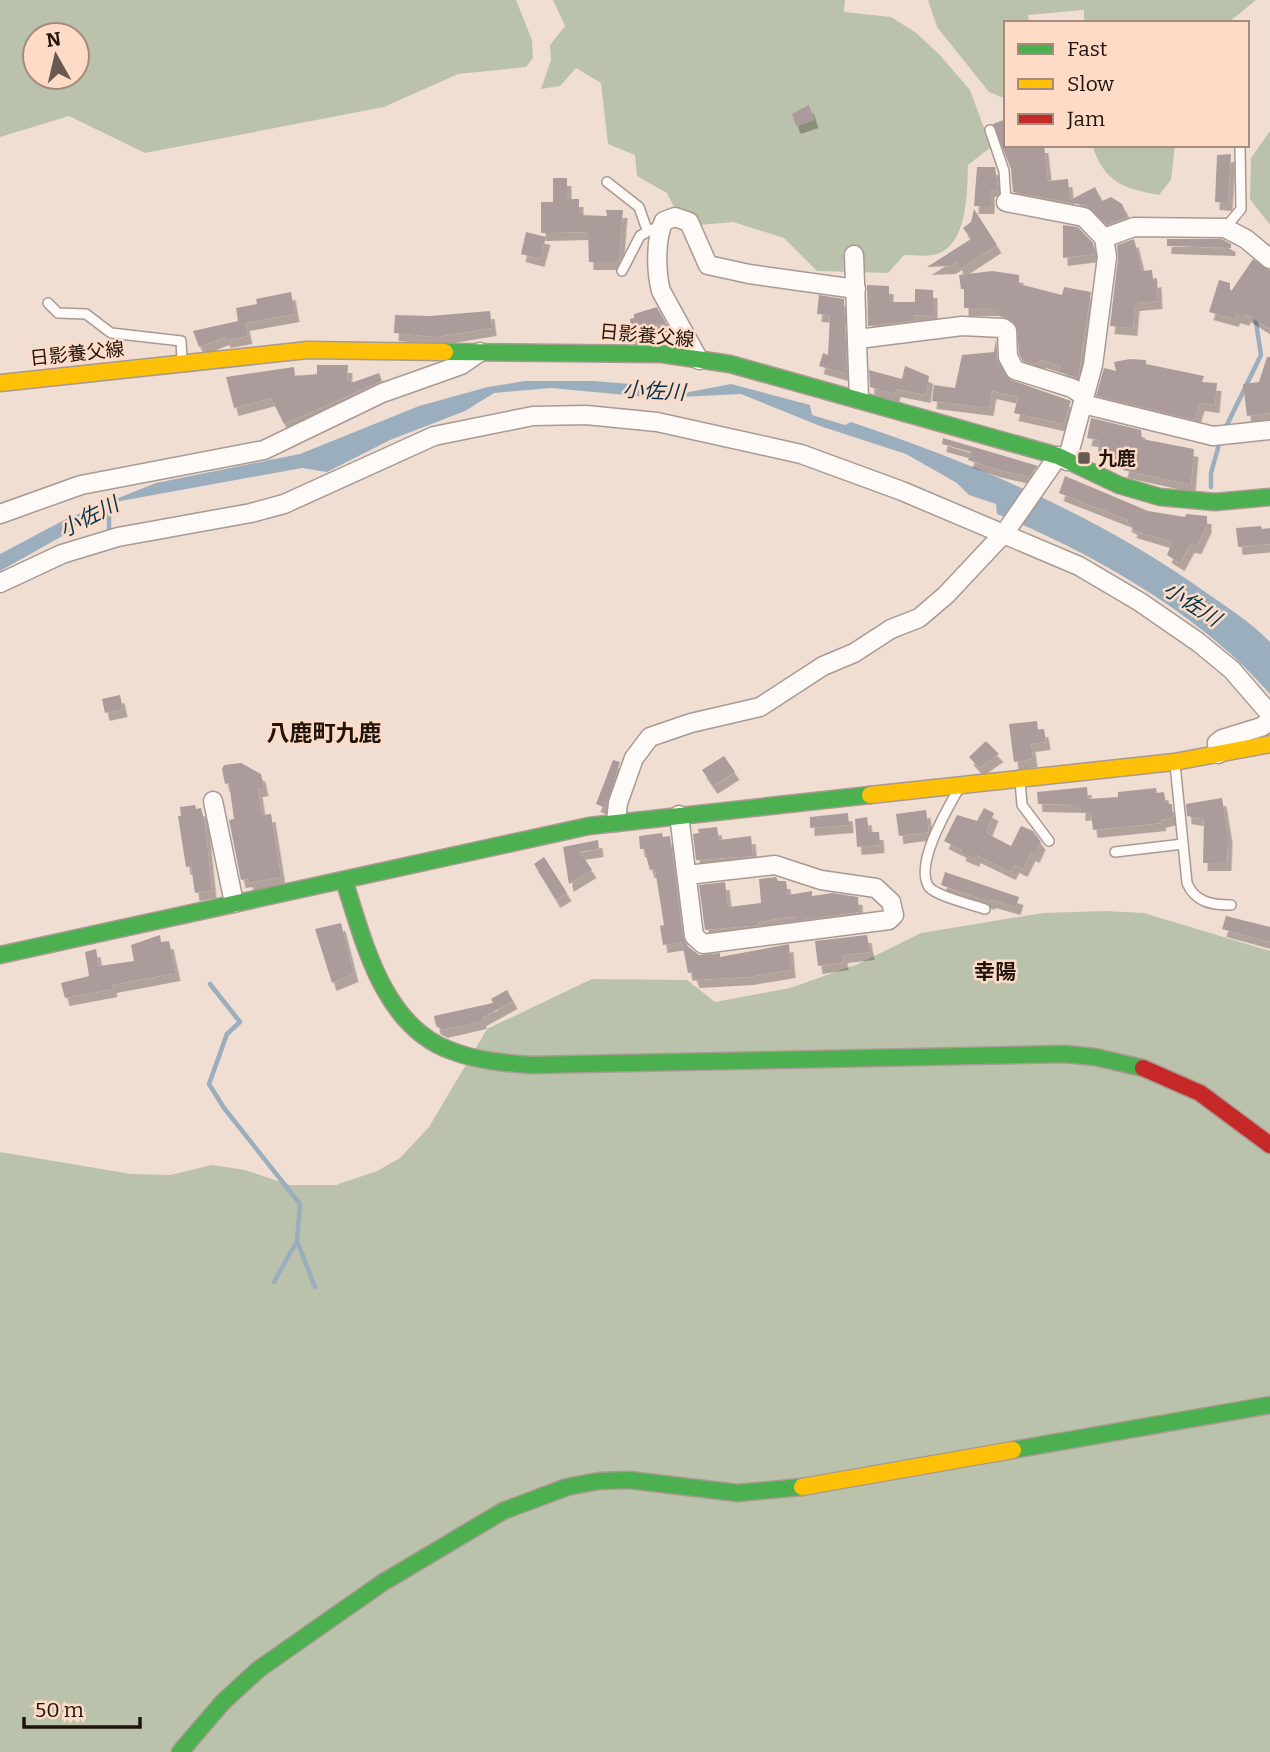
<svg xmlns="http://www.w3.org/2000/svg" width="1270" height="1752" font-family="Bitter,'Noto Sans JP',serif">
<defs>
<filter id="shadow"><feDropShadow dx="4.5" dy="8" stdDeviation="0" flood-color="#0004"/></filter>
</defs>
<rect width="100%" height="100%" fill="#f1ded3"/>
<!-- forest -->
<g fill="#bbc2ab" fill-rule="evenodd">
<path d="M0 0H516L532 40 533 58 526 67 458 74 384 107 145 153 69 116 0 137ZM35 35H77V77H35Z"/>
<path d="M553 0H845L844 12 891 17 915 32 940 55 970 90 991 147 968 165C967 192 968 244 937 254 928 257 914 255 904 255L888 273 817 271 784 238 733 222 700 225 674 207 667 193 637 176 635 155 608 144 601 83 576 68 560 86 541 89 551 60 550 45 565 26Z"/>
<path d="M928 0H1256L1228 23H1084V10L1028 15 1030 23H1006V99L989 92 937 27Z"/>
<path d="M1270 131V225L1250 199 1251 158Z"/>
<path d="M1092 145H1175L1171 180 1159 195C1122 188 1105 183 1092 145Z"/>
<path d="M1105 911 1144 913 1270 951V1752H0V1152L131 1174 170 1175 212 1165 245 1170 290 1185H336L377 1171 400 1158 429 1127 487 1029 592 979 687 980 715 1002 790 988 858 964 921 933 1043 913Z"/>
</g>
<!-- water -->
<path fill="#9aaebd" d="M525 381H593L655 386 668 383 681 388 684 393 731 384 810 405 812 415 845 425 851 422C977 464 1103 518 1211 596 1231 610 1253 624 1270 642V694C1202 615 1093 553 997 514L996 504 969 495 957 483 906 454 820 426 741 394 659 398 551 388 494 393 465 411 390 440 327 472 302 468 115 502 82 517 73 530 0 571V554L68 518 156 483 300 454 419 406 488 387Z"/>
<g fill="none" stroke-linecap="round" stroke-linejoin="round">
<!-- stream -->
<g stroke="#9aaebd" stroke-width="4.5">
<path d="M1224 431 1261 355 1255 316"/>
<path d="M1211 487V473L1220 441"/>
<path d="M109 503V533"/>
<path d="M210 984 240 1022 227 1034 209 1084 224 1108 300 1204 297 1241 315 1287"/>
<path d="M274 1282 297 1241"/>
</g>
</g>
<!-- building -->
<g fill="#ab9b9b" filter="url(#shadow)">
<path d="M809 105 814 120 796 126 792 114Z"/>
<path d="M1006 119V145H1044L1048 181 1068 179 1070 200 1095 187 1102 201 1111 197 1122 204 1128 217 1107 225 1087 206 1013 192 1011 169 993 124Z"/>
<path d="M1231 154 1228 203 1215 202 1217 155Z"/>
<path d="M977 167H995L998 189H990V206H974Z"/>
<path d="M553 178H567V199H579V215L607 216 606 210H623L619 262H589L588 232 541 233V202H553Z"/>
<path d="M974 209 997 245 959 270 958 262 951 266 927 267 971 239 963 228 971 222Z"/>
<path d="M1063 225 1078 227 1093 243 1095 254 1063 258Z"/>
<path d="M526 232 546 237 540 259 521 254Z"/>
<path d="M1134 239 1142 271 1152 270 1153 280 1157 279 1158 301 1135 303 1133 328 1110 326 1118 258 1117 245Z"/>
<path d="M1167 239H1222L1231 244V248L1167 246Z"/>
<path d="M1253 259 1270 270V329L1246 314 1245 318 1236 315 1234 319 1209 312 1219 280 1230 283V293Z"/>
<path d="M992 271 1019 275V284L1062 295 1064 287 1091 292 1078 378 1059 372 1061 366 1041 360 1035 364 1023 361 1019 354 1017 326 1009 319 999 316V308H964V289H961L959 275Z"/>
<path d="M867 285 889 286V302H915V289L933 290V316L913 315V321L868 326Z"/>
<path d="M291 292 295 314 245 323 248 336 226 340 225 337 199 347 193 331 238 321 236 308 257 304 256 299Z"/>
<path d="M819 295 844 299 847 374 819 366 823 353 828 355 830 315 817 314Z"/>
<path d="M657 307 666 323 647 328 648 337 631 338 630 319 634 318V314Z"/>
<path d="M490 311 492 328 437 337 394 333 395 315 430 316Z"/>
<path d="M996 339 998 362 1011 380 1071 401 1063 424 1014 413 1018 397 992 391 989 408 932 401 934 385 955 388 962 355 994 352Z"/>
<path d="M1267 357H1270V413L1247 416 1243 384 1259 382Z"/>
<path d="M1130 359 1146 360V364L1204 376 1202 382 1217 383 1215 405 1200 403 1195 420 1096 396 1104 368 1116 371 1114 362Z"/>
<path d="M317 365H348L347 381 354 382 379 373 382 381 284 424 271 398 234 408 226 377 294 367 295 376 317 374Z"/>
<path d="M905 366 929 376 926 395 896 389 895 394 870 387 869 370 902 379Z"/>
<path d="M1091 418 1141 430 1142 439 1194 449 1191 485 1123 470 1126 457 1098 452 1100 440 1087 438Z"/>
<path d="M943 438 1038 466 1029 477 995 469 968 460 971 452 942 444Z"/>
<path d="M1065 476 1148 511 1185 517 1186 514 1207 516V525L1197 546 1190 545 1180 563 1167 555 1172 542 1132 530 1133 527 1127 524 1128 520 1059 493Z"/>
<path d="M1261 526 1262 529 1270 528V544L1238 547 1236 528Z"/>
<path d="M120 695 123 709 105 713 102 699Z"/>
<path d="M1037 721 1038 730 1044 729 1046 742 1031 744 1033 759 1014 762 1009 724Z"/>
<path d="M986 741 999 754 979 768 969 757Z"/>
<path d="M724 756 735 772 713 786 702 770Z"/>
<path d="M613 760 620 762 606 808 596 804Z"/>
<path d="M241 763 261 774 264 788 258 789 262 815 271 814 281 877 249 883 248 879 241 880 229 820 234 819 229 783 225 784 222 769 224 765Z"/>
<path d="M1087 787 1088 799 1118 797V792L1156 788 1157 793 1164 792 1166 804H1172L1173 817 1161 820 1162 823 1093 830 1091 812 1081 813V805L1038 804 1037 792Z"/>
<path d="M1222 798 1228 835 1227 863H1203L1204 819 1187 816 1186 804Z"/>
<path d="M195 805 196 809 201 808 205 823 212 890 195 893 191 866 186 867 178 816H181L180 807Z"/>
<path d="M984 808 994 813 986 833 1011 846 1021 826 1033 831 1041 842 1035 855 1031 853 1023 869 1015 865 1011 872 976 855 975 859 961 853 962 850 944 841 957 815 977 821Z"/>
<path d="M926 810 929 832 899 836 896 814Z"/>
<path d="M848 813 849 825 810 828V817Z"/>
<path d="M867 817 869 832H879L880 845 857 847 855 819Z"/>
<path d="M717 827 719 840 751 836 753 856 696 860 693 834 699 833 698 829Z"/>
<path d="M662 833 663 837 670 836 683 937 686 945 699 955 720 953V957L789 944 791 970 749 977 695 980 692 972 688 973 682 942 663 945 660 926 664 925 655 869 650 870 644 849H640L639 836Z"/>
<path d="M598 840 599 849 580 852 592 870 569 884 563 847Z"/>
<path d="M544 857 567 893 556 900 534 864Z"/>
<path d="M945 872 1019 897 1016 907 991 900 990 902 941 885Z"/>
<path d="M776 877 778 881H786L788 895 812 891V896L833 893 858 897 859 912 796 921V916L758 922 759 925 705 930 699 885 725 882 728 907 761 903 759 879Z"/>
<path d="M1226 916 1270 927V942L1222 929Z"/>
<path d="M341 923 354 974 332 983 315 929Z"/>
<path d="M160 935 161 942 169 941 176 973 112 985 113 989 65 998 61 983 89 976 85 952 96 949 99 966 134 961 131 945Z"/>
<path d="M867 935 870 952 843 955 844 962 818 966 815 941Z"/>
<path d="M507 990 513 1001 482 1018V1021L443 1030 436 1026 434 1016 493 1003 491 999Z"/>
</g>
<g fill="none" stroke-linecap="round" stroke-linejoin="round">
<!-- lane casing -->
<g stroke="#a89a92" stroke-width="12">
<g id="lane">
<path d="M990 130 1004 171 1006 202"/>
<path d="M607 182 639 207 647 230"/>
<path d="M1225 228 1241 209 1240 145"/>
<path d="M622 271 640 236 652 229"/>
<path d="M48 303 58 313 86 314 111 333 181 341 182 360"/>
<path d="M1175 764 1187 883C1195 902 1211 905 1231 905"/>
<path d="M1020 781 1022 805 1049 841"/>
<path d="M958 790C947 809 914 865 929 887 936 896 973 905 985 909"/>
<path d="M1115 852 1183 844"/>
</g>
</g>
<!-- street casing -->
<g stroke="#a89a92" stroke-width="21">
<g id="street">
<path d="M1006 202 1084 217 1104 238 1107 257 1093 365 1067 461"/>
<path d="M1104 238 1134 227 1225 228 1246 239 1270 259"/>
<path d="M854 255 859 399"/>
<path d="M858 339 962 326 1003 328 1007 331 1008 357 1015 370 1072 388 1084 396"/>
<path d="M699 360 661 291C656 272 655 238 664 221L675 217 689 222 708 265 749 274 856 289"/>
<path d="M1083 404 1213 436 1270 430"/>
<path d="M0 514 81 485 264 450 382 393 461 365 480 352"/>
<path d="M0 583 62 554 118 537 251 513 284 504 434 436 533 416 586 415 657 422 801 454 902 491 1079 566 1140 602 1198 642 1232 670 1270 714"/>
<path d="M1218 754 1217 743 1222 739 1261 727 1270 721"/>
<path d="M213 801 234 903"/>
<path d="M679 815 694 936 703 944 889 920 894 915 891 902 876 888 821 880 775 865 687 875"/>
<path d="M616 822 618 803 634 758 650 737 691 723 760 707 823 666 854 653 891 629 919 618 946 595 1006 531 1058 456"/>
</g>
</g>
<!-- fast casing -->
<g stroke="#a89a92" stroke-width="19">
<g id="fast">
<path d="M445 352 662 354 730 364 1058 456 1119 485 1160 497 1215 502 1270 497"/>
<path d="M344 880C364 942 383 1027 452 1051 478 1061 505 1063 532 1065L1065 1054 1095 1057 1143 1068"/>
<path d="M0 955 589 826 870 795"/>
<path d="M1013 1450 1270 1405"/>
<path d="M180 1752 223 1702 259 1669 382 1583 503 1511 567 1487 599 1481 629 1480 738 1493 802 1487"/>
</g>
</g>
<!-- slow casing -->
<g stroke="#a89a92" stroke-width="19">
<g id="slow">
<path d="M0 383 308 350 445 352"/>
<path d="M870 795 1174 762 1270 744"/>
<path d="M802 1487 1013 1450"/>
</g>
</g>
<!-- jam casing -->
<g stroke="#a89a92" stroke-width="19">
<path id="jam" d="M1143 1068 1200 1093 1270 1145"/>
</g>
<!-- lane -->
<use href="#lane" stroke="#fdfaf8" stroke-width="9"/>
<!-- street -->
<use href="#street" stroke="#fdfaf8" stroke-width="18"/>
<!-- fast -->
<use href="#fast" stroke="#4caf50" stroke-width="16"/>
<!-- slow -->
<use href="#slow" stroke="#ffc107" stroke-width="16"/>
<!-- jam -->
<use href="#jam" stroke="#c62828" stroke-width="16"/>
</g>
<!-- markers -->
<rect fill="#685a52" stroke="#fedbc6" stroke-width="2.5" x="1077" y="451" width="14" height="14" rx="3.5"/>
<g text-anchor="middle" stroke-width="5" stroke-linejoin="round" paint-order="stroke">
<!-- street labels -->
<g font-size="19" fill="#1f130c" stroke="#fedbc6">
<text transform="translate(647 335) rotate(5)" y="7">日影養父線</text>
<text transform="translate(77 353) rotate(-6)" y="7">日影養父線</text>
</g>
<!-- poi labels -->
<g font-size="19" font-weight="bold" fill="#1f130c" stroke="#fedbc6" text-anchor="start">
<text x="1098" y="465">九鹿</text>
</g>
<!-- water labels -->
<g font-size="21" font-style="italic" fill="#033651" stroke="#fedbc6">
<text transform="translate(654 391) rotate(3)" y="7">小佐川</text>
<text transform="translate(89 517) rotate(-27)" y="7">小佐川</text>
<text transform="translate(1192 604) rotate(33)" y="7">小佐川</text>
</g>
<!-- neighbourhood labels -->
<g font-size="21" font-weight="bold" fill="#1f130c" stroke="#fedbc6">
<text x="995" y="979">幸陽</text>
</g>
<!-- quarter labels -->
<g font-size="23" font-weight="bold" fill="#1f130c" stroke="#fedbc6">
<text x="324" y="741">八鹿町九鹿</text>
</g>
</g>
<!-- legend -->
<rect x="1004" y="21" width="245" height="126" fill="#fedbc6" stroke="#a58b7c" stroke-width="2"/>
<rect x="1018" y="44" width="35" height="10" fill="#4caf50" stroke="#a58b7c" stroke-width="2"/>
<text x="1067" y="56" font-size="21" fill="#1f130c">Fast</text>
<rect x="1018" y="79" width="35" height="10" fill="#ffc107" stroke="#a58b7c" stroke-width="2"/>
<text x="1067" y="91" font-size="21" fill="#1f130c">Slow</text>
<rect x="1018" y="114" width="35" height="10" fill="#c62828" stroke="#a58b7c" stroke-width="2"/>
<text x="1067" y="126" font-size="21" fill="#1f130c">Jam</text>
<!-- north arrow -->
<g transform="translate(56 56) rotate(352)"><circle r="33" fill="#fedbc6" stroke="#a58b7c" stroke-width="2"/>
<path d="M0-5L12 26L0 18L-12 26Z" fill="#685a52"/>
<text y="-10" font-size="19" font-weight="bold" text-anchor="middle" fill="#1f130c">N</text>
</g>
<!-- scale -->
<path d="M24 1717v10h116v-10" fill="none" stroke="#1f130c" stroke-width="3.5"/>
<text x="35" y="1717" font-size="21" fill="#1f130c" stroke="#fedbc6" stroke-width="5" paint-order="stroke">50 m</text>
</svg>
